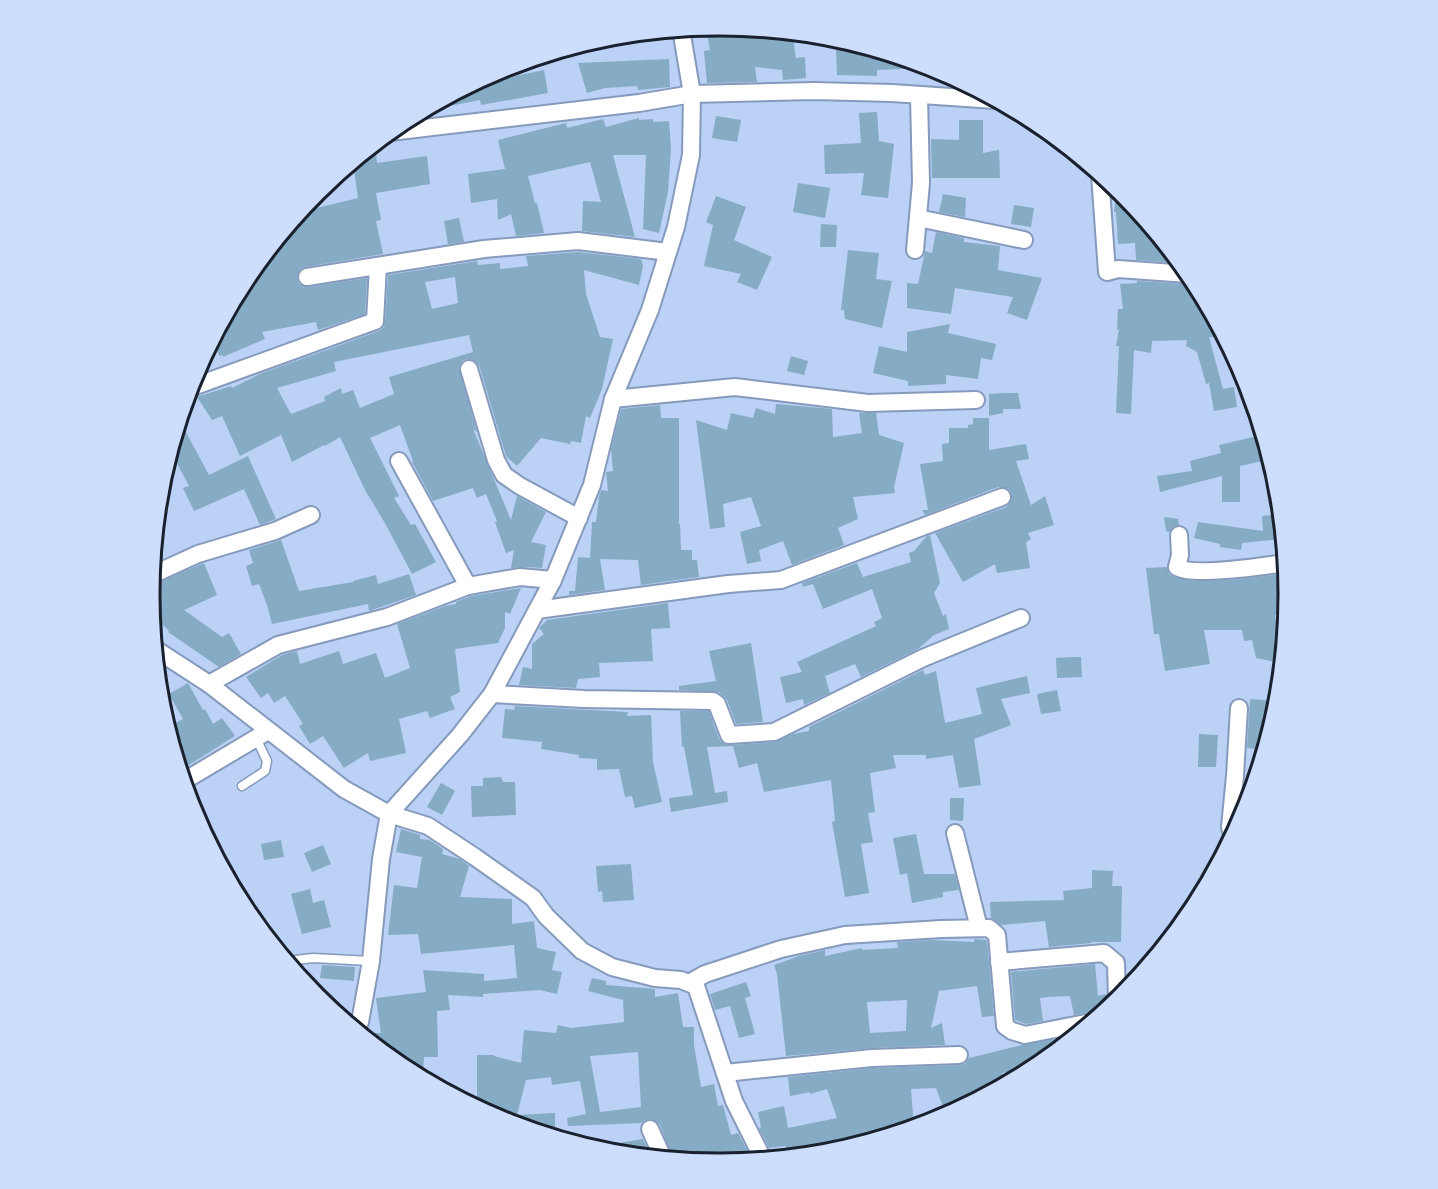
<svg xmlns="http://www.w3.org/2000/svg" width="1438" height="1189" font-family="'Golos Text',sans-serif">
<rect width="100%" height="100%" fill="#bbd1f5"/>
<!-- building -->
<g fill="#86abc5" fill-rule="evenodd">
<path d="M740 28 738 37 774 31 792 33 796 58 805 57 806 78 783 80 782 70 755 67 757 82 707 83 704 51 710 50 707 33Z"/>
<path d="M872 49 926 66V68L877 70V76L837 75 836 50Z"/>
<path d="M669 59 670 87 638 90 637 86 605 88 587 93 578 63Z"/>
<path d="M508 67 510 77 544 70 548 93 481 105 480 100 434 109 432 106Z"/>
<path d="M877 112 879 141 894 144 888 198 861 195 864 173 825 174 824 145 861 143 859 113Z"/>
<path d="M716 116 741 120 737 142 712 138Z"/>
<path d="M639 118V120L653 119V122L669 121 671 148 668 192 659 233 643 229 646 155H613L635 237 582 231 583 201 601 202 590 162 528 176 535 203H537L544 233 516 236 511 214 498 220 497 199 471 203 468 174 505 169 498 140 566 123 567 128 603 119 606 127Z"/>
<path d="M959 120H983V153L999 150 1000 178H932L931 139 959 140Z"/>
<path d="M376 153 377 163 427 156 430 184 376 193 381 220 376 221 383 254 305 267 300 269 297 278 299 284 308 287 367 278 365 314 318 330 316 322 262 332 265 339 223 357V355L219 356 217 347 207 351 246 278 300 212 358 198 353 162 363 154Z"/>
<path d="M798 183 830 188 825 218 793 212Z"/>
<path d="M1117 189 1122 192 1179 263 1136 260 1135 243 1118 244 1116 212H1114Z"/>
<path d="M943 194 966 198 965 217 939 212Z"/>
<path d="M716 196 746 207 734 240 772 257 757 290 737 282 741 274 704 266 713 225 706 222Z"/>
<path d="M1014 205 1034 208 1031 227 1011 224Z"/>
<path d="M459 218 464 242 448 244 444 221Z"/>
<path d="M821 224 837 225 836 247H820Z"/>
<path d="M936 232 964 238V242L1000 246 998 270 1042 278 1027 320 1007 313 1013 297 955 288 951 314 907 308V283L918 284 924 256 925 251 932 253Z"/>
<path d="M848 250 879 253 876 279 892 281 882 328 845 319 844 310H841Z"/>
<path d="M578 252 641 259 643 266 639 285 584 270 586 294 600 337 613 339 602 389 590 418 586 416 581 443 571 441 570 444 541 438 517 466 506 456 479 365 472 359H467L462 361 459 367 477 432 473 429 511 520 517 496 546 512 531 542 546 545 542 568 529 567 511 568 514 550 506 553 495 522 497 521 486 494 477 498 473 488 433 501 412 462 413 461 400 425 370 438 399 496 394 498 411 525 415 524 436 562 412 574 386 525 365 490 340 437 325 446 324 445 292 462 281 435 240 456 222 416 212 420 197 397 231 386 232 388 260 374 379 331 384 327 385 322 388 275 477 261 478 265 500 263V269L528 266 526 256ZM455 277 458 303 432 309 425 282ZM469 335 473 352 389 377 394 394 360 408 353 390 342 394 341 388 324 397 325 401 291 414 277 388 336 371 334 362Z"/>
<path d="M1137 281 1187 284 1194 282 1224 338 1209 337 1223 389 1234 387 1237 407 1214 411 1209 383 1206 384 1197 352 1186 346 1187 340 1152 341 1151 353 1134 350 1131 414 1116 413 1119 346H1116L1119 330 1117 329 1118 309H1123L1120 284 1137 283Z"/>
<path d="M950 324 948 333 996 344 992 360 981 358 978 379 946 375V384L908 386V381L873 373 879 346 907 352V332Z"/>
<path d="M791 356 808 361 804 375 787 371Z"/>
<path d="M1004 393H1018L1021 409H1003V413L989 416V394Z"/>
<path d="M776 404 832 409 833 437 862 433 859 413H876L879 435 904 443 894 487 895 493 853 497 858 519 838 528 844 545 792 565 783 541 759 550 761 561 747 564 740 532 761 526 751 497 723 504 725 527 710 529 696 420 727 430 731 413 753 418 756 408 775 414Z"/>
<path d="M660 405 661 418H679V524H680L681 550H692V560H697L699 577 641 585 638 560 600 559 605 590 569 595V591H575L578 557 590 558 592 522H596L599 497 601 490 608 491 606 472 613 471 611 449 621 409Z"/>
<path d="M973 418H989V450L1026 444 1029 459 1016 461 1031 505 1045 496 1054 525 1028 533 1031 539 1026 542 1030 568 997 573 995 564 963 582 935 533 1006 507 1010 503 1012 494 1008 489 998 487 925 515 922 510H928L920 464 943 461 942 444 949 443V428H968V425L973 424Z"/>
<path d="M180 421 209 475 248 456 276 519 260 525 244 489 194 511 183 488 189 486 171 452Z"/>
<path d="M1262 435 1268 453 1261 454 1262 461 1240 466V502H1222V476L1160 492 1157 476 1192 471 1190 461 1221 453 1219 445Z"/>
<path d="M1280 514 1282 539 1242 543 1241 550 1220 547V544L1194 538 1198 522 1263 531 1262 516Z"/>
<path d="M1164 517 1178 519 1179 525 1173 527 1169 532 1166 531Z"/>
<path d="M930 535 940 583 934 593 943 616 946 614 949 629 934 635 918 649 861 677 855 664 825 676 830 693 804 705 803 699 786 703 780 677 802 672 797 662 876 626 874 622 882 618 872 589 823 609 813 584 803 587 802 583 857 563 863 577 911 562 909 553 914 551 927 536Z"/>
<path d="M281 540 299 591 353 582V581L376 575 378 584 409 574 416 595 369 611 368 604 272 624 268 608 259 584 252 586 246 566 253 563 249 550Z"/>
<path d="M204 563 217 595 184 610 222 637 229 633 241 654 219 667 168 632 169 631 152 614 151 585Z"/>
<path d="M1167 567 1169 574 1174 577 1196 581 1230 580 1283 574V596L1288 595 1286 613 1275 615 1279 647 1283 646 1281 663 1256 658 1252 640 1244 641 1242 630H1204L1210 664 1165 671 1159 634H1154L1146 568Z"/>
<path d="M521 588 510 614 505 612V607V628L498 643 455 649 460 692 450 697 455 709 430 718 427 711 399 719 406 753 370 761 368 753 344 768 323 736 310 744 299 726 303 724 285 696 274 703 268 693 261 698 246 677 282 655 297 651 300 664 339 651 343 664 376 653 385 678 410 668 397 624 445 606 456 604V602L471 596Z"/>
<path d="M668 603 670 628 651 629 653 661 599 663 600 677 578 679 576 688 519 685 523 667 532 669V644L544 634 539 628 547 620Z"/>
<path d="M751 643 763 722 736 724 727 700 719 692 679 690V686L716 681 709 651Z"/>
<path d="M1074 657H1081L1082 677 1057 678 1056 658Z"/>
<path d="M923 670 925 675 936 671 945 723 982 714 976 688 1027 676 1030 693 1001 699 1011 725 974 739 981 785 959 788 953 755 926 759V755H893L896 768 870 773 875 812 868 813 873 842 861 844 869 893 845 897 832 822 835 821 831 780 764 792 757 763 739 768 733 746 707 747 715 793 727 791 728 802 671 812 669 798 693 795 684 747H682L680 711H709L719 739 724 744 730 745 775 742 793 734 809 731V727Z"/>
<path d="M188 683 203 710 205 709 213 724 222 718 235 736 181 770 174 748 182 743 173 724 183 719 169 694Z"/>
<path d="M1057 690 1061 711 1041 714 1037 694Z"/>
<path d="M1250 699 1277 701 1264 750 1247 748Z"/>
<path d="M515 706 628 712 627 716 651 715 653 762 662 802 635 808 632 796 625 797 619 769 597 770V759L579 758V755L541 749 542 742 502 738 505 709 514 710Z"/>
<path d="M1199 734 1218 735 1216 767H1198Z"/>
<path d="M501 777 503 782H515L516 815 472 817 471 786H483V778Z"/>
<path d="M441 783 455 791 442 815 427 807Z"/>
<path d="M950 798H964L963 821 950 820Z"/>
<path d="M401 829 420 835V839L430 840 443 849 442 854 460 859 469 866 460 897 512 899V924L534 921 537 948 556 952 552 970 562 972 557 994 540 990 483 994V997L448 995 450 1010 437 1011 438 1057H424L423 1074 413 1073 403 1068V1058H391L364 1036 366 1033H381L376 998 426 992 423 970 484 974V981L517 978 514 945 421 954 418 934 388 935 394 885 417 888 422 857 396 852Z"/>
<path d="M916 834 924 874H955L959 890 943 892V897L912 903 907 873 900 875 893 838Z"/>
<path d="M281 840 284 857 264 860 261 844Z"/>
<path d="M323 845 331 864 312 872 304 853Z"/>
<path d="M631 864 634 900 603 902 602 891 598 892 596 866Z"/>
<path d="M1092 870 1113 871 1112 886H1122L1121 942H1092V943L1049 947 1045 921 1001 925 991 918 990 902 1064 900 1063 891 1092 888Z"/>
<path d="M310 889 313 903 324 900 331 927 302 934 291 894Z"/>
<path d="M974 939 987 940 994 1016 982 1017 977 986 939 991 931 1028 942 1023 945 1045 872 1048 786 1056 777 974 774 965 799 956 825 950V956L862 948V950L898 948 897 942 931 940 974 942ZM907 1000 906 1031 870 1033 867 1002Z"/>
<path d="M1095 964 1098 996 1106 994 1109 1007 1099 1015 1090 1012 1074 1015 1070 996 1048 997 1040 998 1043 1021 1026 1024 1015 1020 1011 972Z"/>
<path d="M322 965 355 967 354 981 320 978Z"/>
<path d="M592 978 606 981V985L655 989V997L678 993 683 1027H694V1045L701 1087 714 1084 718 1106 723 1105 731 1135 738 1133 748 1152H742L745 1161 718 1163 673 1159 660 1125 652 1119 645 1120 641 1123 568 1126 567 1118 586 1114 580 1081 552 1085 551 1077 526 1080 517 1115 555 1113V1127L527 1128 495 1117 503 1116V1108L477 1107V1055H494V1056L521 1063 524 1030 556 1033 558 1025 571 1028 624 1022 623 1000 588 991ZM638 1052 641 1107 600 1112 590 1056Z"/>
<path d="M746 982 751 996 745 998 755 1034 739 1038 730 1006 715 1010 710 994Z"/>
<path d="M1073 1036 1035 1067 1002 1073 1004 1084 946 1115 936 1088 911 1089 914 1127 862 1143 836 1148 837 1150 830 1153 817 1154 816 1151 787 1155 786 1146 769 1148 759 1128 761 1127 758 1112 784 1106 788 1128 837 1118 827 1089 810 1094V1092L790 1096 788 1077 873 1068 959 1065 965 1064 969 1058 1022 1045Z"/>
<path d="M643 1139 651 1157 608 1152 596 1149 595 1147Z"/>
</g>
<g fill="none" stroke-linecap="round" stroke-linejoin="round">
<!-- lane casing -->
<g stroke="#859abc" stroke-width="11">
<g id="lane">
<path d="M242 786 265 771 267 761 256 738"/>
<path d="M287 961 313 958 371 961"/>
</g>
</g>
<!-- street casing -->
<g stroke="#859abc" stroke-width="20">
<g id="street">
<path d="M390 132 639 103 692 94 814 91 892 93 995 100"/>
<path d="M1100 175 1107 272 1118 269 1188 274"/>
<path d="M918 218 1024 240"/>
<path d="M915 250 921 183 919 96"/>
<path d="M307 277 484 249 578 241 668 252"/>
<path d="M469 369 496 460 504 475 520 486 579 518"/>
<path d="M190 388 375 321 378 266"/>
<path d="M613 399 735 387 868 403 976 400"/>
<path d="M399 461 468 586"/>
<path d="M1179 535 1180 555 1177 567C1192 577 1264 566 1285 563"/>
<path d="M152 575 198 554 275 531 311 515"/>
<path d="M537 610 728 584 781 580 1002 497"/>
<path d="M155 649 209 684 344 789 389 814 428 826 475 857 533 898 546 916 582 951 612 967 655 978 681 980 696 986 734 1101 763 1159"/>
<path d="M209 684 278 645 387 617 468 586 520 577 553 580"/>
<path d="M492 694 584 699 713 701 717 704 729 735 774 732 923 658 1021 618"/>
<path d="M184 781 268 731"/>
<path d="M955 833 979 928"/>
<path d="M1232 835 1230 827 1235 776 1239 708"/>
<path d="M999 962 1104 953 1116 963 1117 1000"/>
<path d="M691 982 705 974 781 949 845 935 941 929 989 928 997 935 1005 1026 1012 1031 1025 1035 1091 1022"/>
<path d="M356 1029 360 1022 371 961 381 859 389 814 460 735 492 694 553 580 592 485 613 399 650 310 676 227 691 155 692 94 681 29"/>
<path d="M725 1073 872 1058 959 1055"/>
<path d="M650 1129 663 1158"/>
</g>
</g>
<!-- lane -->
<use href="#lane" stroke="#fff" stroke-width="8"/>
<!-- street -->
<use href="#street" stroke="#fff" stroke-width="16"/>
</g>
<!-- crop -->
<path d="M0 0H1438V1189H0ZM718 36H720A558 558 0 0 1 1278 594V595A558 558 0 0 1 720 1153H718A558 558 0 0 1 160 595V594A558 558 0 0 1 718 36Z" fill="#ccdefb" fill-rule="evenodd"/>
<path fill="none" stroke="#19212f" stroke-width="3" d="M718 36H720A558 558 0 0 1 1278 594V595A558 558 0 0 1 720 1153H718A558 558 0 0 1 160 595V594A558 558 0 0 1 718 36Z"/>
</svg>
